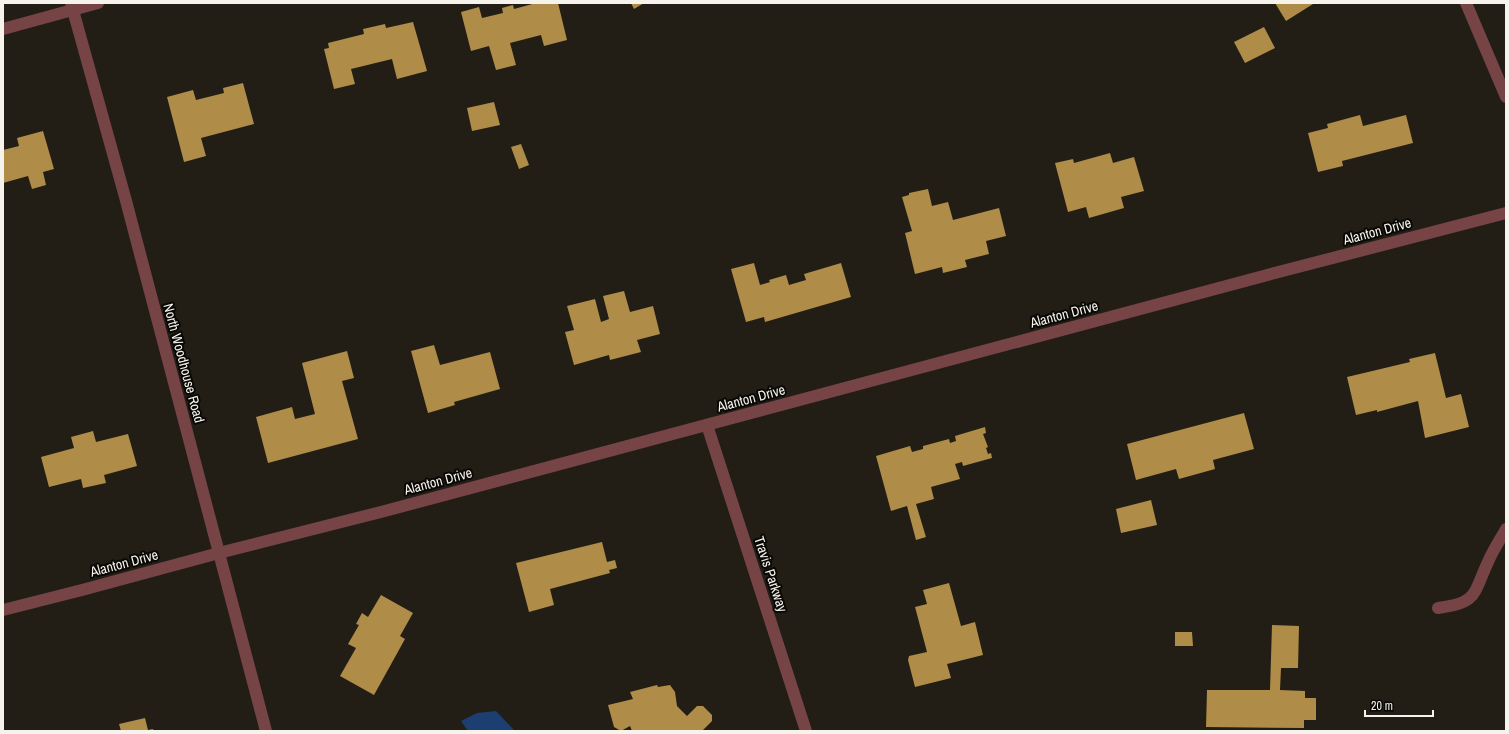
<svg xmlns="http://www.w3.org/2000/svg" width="1509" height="734" font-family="'Archivo Narrow',sans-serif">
<rect width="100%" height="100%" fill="#221e16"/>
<!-- water -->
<path fill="#1d3e71" d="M496 711 515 731H468L461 721 477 713Z"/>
<!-- building -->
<g fill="#af8c48">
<path d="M536 3H558L567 40 544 46 541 35 510 43 516 65 496 70 489 46 471 51 461 12 479 7 482 18 503 13 502 8 513 5 514 9Z"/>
<path d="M631 3H644L634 9Z"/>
<path d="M1275 3H1313V4L1286 21Z"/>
<path d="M413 22 427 71 397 79 392 59 351 69 355 84 334 89 324 49 329 48 328 43 364 34 363 29 385 24 386 28Z"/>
<path d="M1264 27 1275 48 1245 63 1234 42Z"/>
<path d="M243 83 254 124 201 138 206 156 184 162 167 97 193 90 196 100 224 93 223 88Z"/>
<path d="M494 102 500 125 472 131 467 108Z"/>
<path d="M1360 115 1363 126 1406 115 1413 143 1342 161 1343 166 1318 172 1308 133 1328 128 1327 124Z"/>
<path d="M43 131 54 169 43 172 46 185 32 189 28 176 3 183V150L19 146 17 138Z"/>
<path d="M521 144 529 165 519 169 511 147Z"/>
<path d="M1110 153 1113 163 1134 157 1144 191 1121 197 1124 208 1089 218 1086 207 1068 212 1055 163 1073 159 1074 163Z"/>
<path d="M928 189 932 206 948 202 953 220 999 208 1006 236 986 241 989 254 965 260 967 267 943 273 942 267 915 274 905 233 912 231 902 197 909 195V193Z"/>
<path d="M754 263 760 285 770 282 769 280 786 275 789 285 806 280 804 274 841 263 851 297 765 322 764 317 746 322 731 269Z"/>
<path d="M624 291 630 312 653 306 660 334 637 340 641 352 610 360 609 355 574 365 565 332 574 330 567 306 595 299 601 322 609 319 603 296Z"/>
<path d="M434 345 440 365 490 352 500 389 454 402 455 405 428 413 411 351Z"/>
<path d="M347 351 354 378 342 381 358 439 268 463 256 417 292 407 295 419 315 414 302 363Z"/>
<path d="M1435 353 1446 398 1461 394 1469 427 1425 438 1418 401 1377 412V410L1356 415 1347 377 1410 362 1409 359Z"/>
<path d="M1244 413 1254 449 1213 460 1215 469 1179 479 1176 469 1136 480 1127 444Z"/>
<path d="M985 427 986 433 983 434 988 447 986 448 988 454 991 453 992 458 963 466 962 462 955 464 960 479 931 487 934 499 916 504 926 537 916 540 907 506 891 511 876 456 910 446 912 452 923 449V446L949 439 950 443 956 441 955 436Z"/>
<path d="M93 431 96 442 128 434 137 466 104 475 106 483 83 488 81 479 49 487 41 457 74 448 71 437Z"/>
<path d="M1151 500 1157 525 1121 533 1116 509Z"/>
<path d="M602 542 607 562 615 560 617 568 609 570 610 573 550 589 554 605 529 612 516 563Z"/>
<path d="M949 583 961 626 975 622 983 655 947 664 951 678 915 687 908 660 909 656 927 652 915 607 927 604 923 590Z"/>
<path d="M381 595 413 613 400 636 405 639 374 695 340 676 356 648 348 644 359 625 356 624 362 613 368 617Z"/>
<path d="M1272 625 1299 626 1298 668H1281L1280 690 1305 691V698H1316V720H1304V728L1206 727 1207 690H1270Z"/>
<path d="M1175 632H1192L1193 646H1175Z"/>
<path d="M657 685 658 687 670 685 675 692 677 706 687 716 697 706H703L712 715V721L702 731H632L630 726 621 731 614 727 608 705 633 699 630 692Z"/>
<path d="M145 718 148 730 153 729 154 731H121L119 724Z"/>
</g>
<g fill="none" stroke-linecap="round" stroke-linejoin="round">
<!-- street -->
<g stroke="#774446" stroke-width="12">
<path d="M71 3 125 197 266 731"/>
<path d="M1466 3 1506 97"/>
<path d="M3 29 98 3"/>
<path d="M707 425 806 731"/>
<path d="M1438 608C1478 603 1473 594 1488 562 1493 550 1500 540 1506 529"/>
<path d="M3 610 82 590 219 553 381 512 1271 274 1506 213"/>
</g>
</g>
<g text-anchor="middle" stroke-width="4" stroke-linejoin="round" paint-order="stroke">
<!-- street labels -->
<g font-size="14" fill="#f6f3ed" stroke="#0a0805">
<text transform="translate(1377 231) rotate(-15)" y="5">Alanton Drive</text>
<text transform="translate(1064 314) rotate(-15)" y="5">Alanton Drive</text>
<text transform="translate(184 363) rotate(75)" y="5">North Woodhouse Road</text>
<text transform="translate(751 398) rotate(-15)" y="5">Alanton Drive</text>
<text transform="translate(438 481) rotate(-15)" y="5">Alanton Drive</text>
<text transform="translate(124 563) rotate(-15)" y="5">Alanton Drive</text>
<text transform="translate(771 574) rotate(72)" y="5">Travis Parkway</text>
</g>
</g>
<!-- border -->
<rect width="1509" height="734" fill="none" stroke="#f6f3ed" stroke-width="8"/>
<!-- scale -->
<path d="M1365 710v6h68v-6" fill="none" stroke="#f6f3ed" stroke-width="2"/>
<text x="1371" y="710" font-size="12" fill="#f6f3ed" stroke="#0a0805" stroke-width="3" paint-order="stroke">20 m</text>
</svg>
